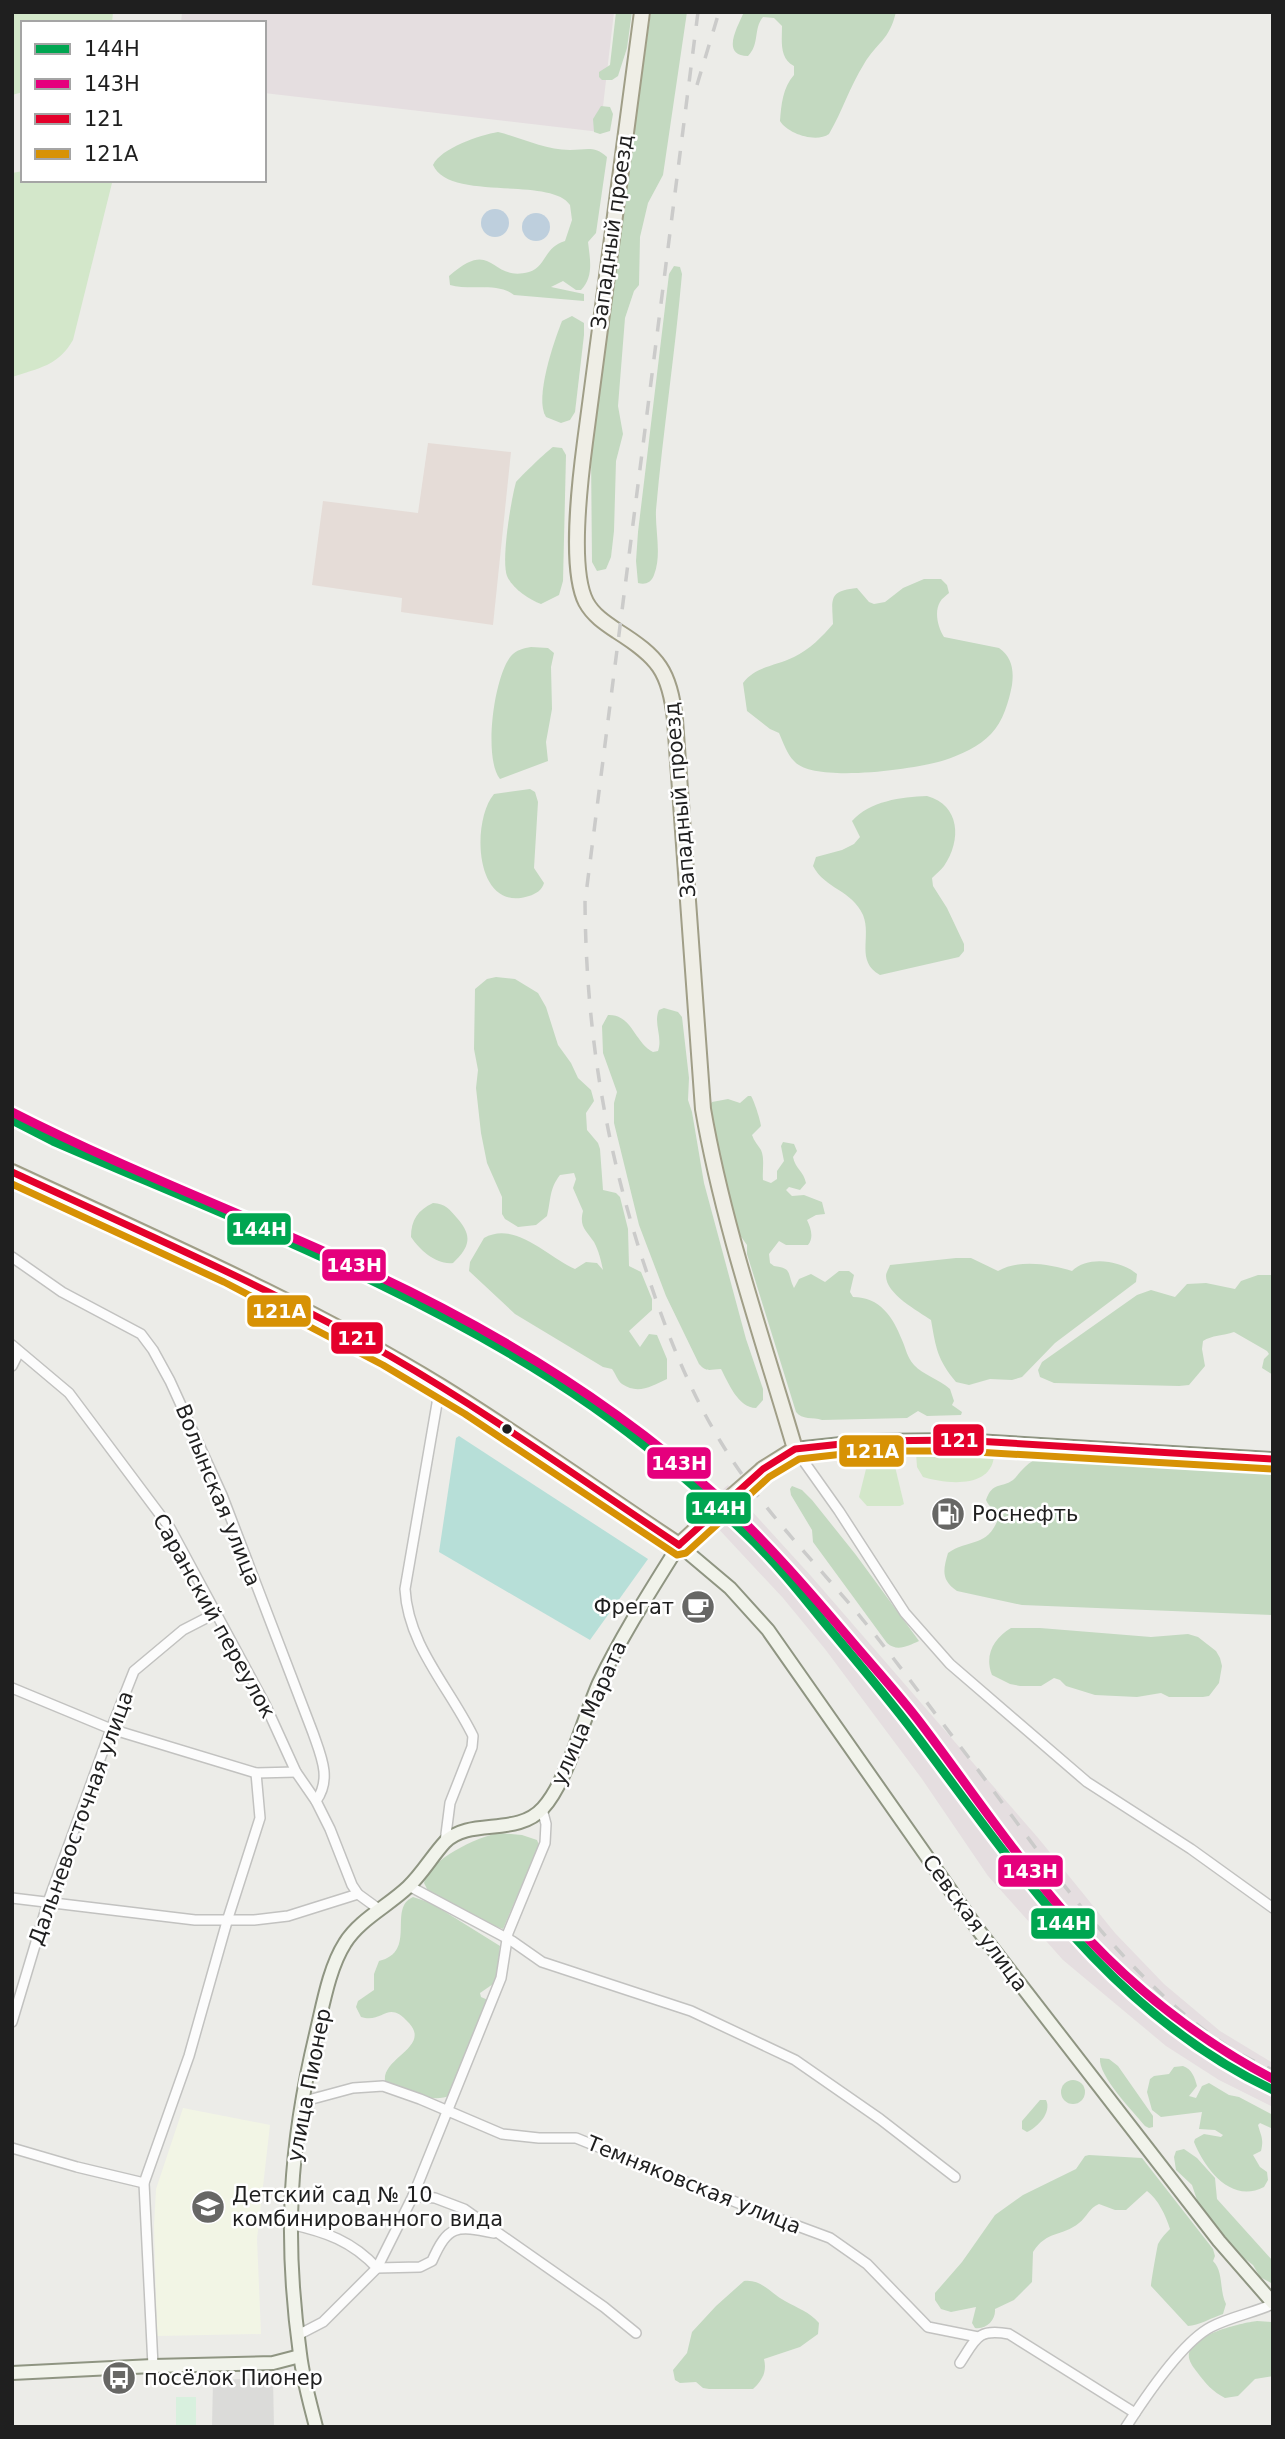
<svg xmlns="http://www.w3.org/2000/svg" width="1285" height="2439" font-family="'DejaVu Sans',sans-serif">
<rect width="100%" height="100%" fill="#ecece8"/>
<!-- commercial -->
<path fill="#e5dcd7" d="M428 443 511 452 493 625 401 612 402 598 312 585 323 501 418 513Z"/>
<!-- industrial -->
<g fill="#e5dee0">
<path d="M182 12H614L600 132 264 93V23H181Z"/>
<path d="M728 1485 811 1576 1039 1839 1115 1933 1164 1984 1220 2031 1273 2063V2107L1219 2080 1166 2046 1063 1960 988 1876 922 1779 825 1649 783 1598 700 1509Z"/>
</g>
<!-- education -->
<path fill="#f2f5e5" d="M183 2108 270 2125 257 2239 261 2334 157 2336 154 2226 156 2189Z"/>
<!-- religious -->
<path fill="#dbdbd9" d="M273 2378 274 2427H212L213 2380Z"/>
<!-- grass -->
<g fill="#d3e7ca">
<path d="M12 12H113L112 23H23V92L12 95Z"/>
<path d="M23 171V180H112V183L73 340C58 366 39 368 12 377V173Z"/>
<path d="M920 1451 983 1453 994 1456C991 1489 946 1484 923 1477L917 1467 916 1453Z"/>
<path d="M882 1453 892 1454 904 1504 900 1506H867L859 1497 866 1469Z"/>
</g>
<!-- forest -->
<g fill="#c3d9c0">
<path d="M616 12H632L627 48 618 76 612 80H602L599 77V72L610 65Z"/>
<path d="M651 12H687L663 175 648 203 640 237 639 285 634 291 625 318 618 406 623 434 616 461 614 531 611 557 606 569 597 571 592 562 591 454 600 361Z"/>
<path d="M744 12H896C889 41 877 42 864 64 850 86 842 112 829 134 816 143 788 134 780 121 781 105 783 87 794 75V66C779 59 782 40 782 26L774 18 763 17C753 29 760 44 748 56 720 56 738 26 744 12Z"/>
<path d="M601 106 610 107 613 114 610 131 600 134 594 132 593 119Z"/>
<path d="M498 132C522 138 545 150 570 150 586 150 594 145 607 157L596 233 588 242C590 259 594 277 581 290H576L563 281 551 287 584 294V301L514 295C498 282 470 291 450 285L449 276C495 236 489 283 529 272 546 267 544 247 565 241L572 220 570 205C551 176 449 202 433 165 441 148 480 135 498 132Z"/>
<path d="M674 266 680 267 682 274C675 353 663 432 656 510 655 530 662 555 654 575 651 583 645 585 638 583L636 561 638 532 669 274Z"/>
<path d="M572 316 584 323V335L575 412 570 420 561 423 546 417C534 399 554 341 562 321Z"/>
<path d="M553 447 562 448 566 455 563 581 559 595 541 604C529 600 512 588 507 576 501 560 511 500 516 482 520 477 548 450 553 447Z"/>
<path d="M924 579H941L947 585 949 593C946 596 942 598 940 602 934 612 938 628 944 637L999 648C1012 657 1014 670 1012 685 1009 701 1003 722 991 734 980 746 960 755 945 760 917 769 813 784 794 761 787 754 783 742 779 733L770 729 747 711 743 683C756 666 776 666 794 657 809 650 823 636 833 624 832 599 828 591 857 588L869 602 874 604 885 602 903 588Z"/>
<path d="M531 647 548 648 554 653 551 667 552 709 546 742 548 761 500 779C483 758 494 676 511 656 516 650 524 648 531 647Z"/>
<path d="M530 789 535 792 538 802 534 868 544 883C542 890 536 894 529 896 474 914 471 821 494 794Z"/>
<path d="M927 796C960 805 962 840 944 866 941 870 936 874 932 878L933 886 947 908 964 944V951L959 957 880 975C855 961 872 937 863 915 852 890 825 889 813 866L816 857 842 850 854 844 860 837 852 821C870 801 901 797 927 796Z"/>
<path d="M496 977 515 979 538 993 546 1007 558 1045 571 1063 578 1078 591 1090 594 1101 586 1113 587 1130 598 1143 600 1149 603 1190 616 1193 620 1197 628 1229 629 1266 641 1272 652 1299V1310L629 1331 640 1347 649 1334 657 1335 667 1359V1379C652 1386 638 1395 622 1384 617 1380 616 1374 612 1369L603 1367 515 1314 469 1271 470 1262 484 1238C515 1220 549 1258 575 1269L586 1262 597 1263 603 1270C601 1261 599 1251 594 1242 586 1230 579 1227 583 1211L573 1188 576 1179 574 1173 560 1175C549 1189 551 1200 547 1216L536 1225 518 1227 505 1219 502 1214V1197L487 1163 481 1133 476 1088 478 1070 474 1049 475 989 487 979Z"/>
<path d="M664 1008 678 1012 682 1017 689 1078 688 1100 692 1112 704 1183 746 1339 763 1389V1400L756 1408C738 1408 728 1382 721 1369 710 1369 707 1373 699 1364L666 1296 639 1225 614 1123V1103L617 1092 603 1053 602 1026 608 1015C632 1014 634 1042 653 1052L658 1051C663 1037 653 1023 659 1010Z"/>
<path d="M748 1096H751C754 1100 761 1122 761 1126L752 1135C754 1141 758 1145 761 1150 765 1159 762 1171 763 1180L771 1183 777 1179V1171L784 1161 781 1146 783 1142 794 1144 797 1151 793 1157C795 1168 804 1172 806 1183L800 1190 789 1187 786 1190 792 1196 804 1195 822 1202 825 1214 816 1215 807 1220C811 1228 814 1238 808 1245H786L779 1241 769 1254 770 1263 774 1266C793 1268 787 1274 794 1288L799 1279 811 1274 825 1282 839 1271H849L854 1275 850 1292 853 1297C880 1297 893 1317 902 1340 906 1349 907 1357 914 1365 923 1375 939 1379 950 1389L954 1401 952 1405 962 1412 961 1415 927 1416 918 1411 907 1418 822 1420C813 1417 802 1420 796 1412L747 1254V1245L737 1231 722 1180 709 1107 712 1102 728 1099 740 1103Z"/>
<path d="M433 1203C446 1204 449 1209 457 1218 473 1236 470 1247 453 1263 436 1265 420 1250 411 1237 411 1220 418 1210 433 1203Z"/>
<path d="M956 1258H971L998 1271C1019 1259 1050 1264 1072 1271 1089 1255 1121 1261 1137 1274L1136 1282 1055 1343 1022 1377 1012 1380 990 1379 969 1385 956 1382C937 1359 936 1348 931 1320 918 1311 886 1294 886 1276 886 1272 889 1269 890 1265Z"/>
<path d="M1258 1275H1273V1375L1262 1368 1264 1359 1269 1354 1267 1351 1234 1332C1223 1336 1212 1335 1203 1341L1202 1349 1205 1366 1189 1385 1179 1386 1054 1383 1040 1377 1038 1370 1042 1362 1137 1295 1151 1290 1175 1297 1187 1284 1206 1283 1235 1289 1241 1281Z"/>
<path d="M1056 1454 1273 1468V1615L1022 1605 957 1591C941 1580 943 1570 948 1553 969 1538 987 1549 999 1517 995 1510 989 1507 986 1500 993 1481 1000 1489 1013 1480 1016 1478 1018 1474 1021 1471 1032 1459 1040 1456 1056 1454Z"/>
<path d="M792 1486 802 1490 812 1500 856 1555 919 1641C908 1646 897 1652 887 1643L813 1542 812 1530 791 1495 790 1489Z"/>
<path d="M1011 1628H1040L1151 1637 1188 1634 1198 1637 1216 1651 1220 1658 1222 1666 1219 1683 1209 1696 1203 1697H1169L1161 1693 1137 1697 1095 1695 1066 1686 1060 1680 1054 1678 1041 1686H1020L1010 1684 992 1675C984 1655 994 1638 1011 1628Z"/>
<path d="M500 1833 522 1835 537 1840 539 1845 503 1929 492 1925 428 1891 424 1883C428 1860 478 1836 500 1833Z"/>
<path d="M413 1897 431 1903 500 1946 496 1982 480 1993 481 1997 488 2000 451 2095C430 2105 404 2089 385 2081 382 2058 431 2047 409 2023 387 1998 384 2024 361 2017L356 2007 358 2001 374 1990V1974L379 1961C418 1952 387 1908 413 1897Z"/>
<path d="M1100 2058 1109 2059 1118 2066 1153 2116V2127L1149 2128 1145 2126C1133 2111 1098 2076 1100 2058Z"/>
<path d="M1183 2066C1192 2069 1195 2078 1197 2086L1189 2096 1196 2098 1202 2086 1209 2083 1229 2095 1239 2097 1273 2115V2129L1260 2123 1258 2125C1261 2136 1264 2139 1261 2151L1253 2155 1260 2167 1267 2172 1268 2180 1264 2187C1231 2204 1205 2169 1194 2142L1195 2139 1204 2134 1221 2137 1223 2135 1215 2130 1199 2129 1202 2112 1161 2117 1152 2110 1147 2092 1150 2079 1154 2076 1169 2074 1174 2067Z"/>
<circle cx="1073" cy="2092" r="12"/>
<path d="M1040 2100H1046C1052 2112 1038 2127 1027 2132L1022 2129V2121Z"/>
<path d="M1184 2149 1197 2158 1215 2178 1217 2199 1273 2261V2284L1260 2277 1253 2265 1240 2255 1198 2203 1192 2185 1176 2170 1174 2157 1176 2151Z"/>
<path d="M1089 2155 1142 2158 1213 2249 1215 2256 1213 2261C1224 2272 1219 2290 1226 2304L1223 2314C1213 2317 1198 2326 1188 2326L1151 2286C1151 2282 1157 2248 1158 2244 1161 2238 1166 2233 1170 2229 1166 2216 1158 2199 1147 2191L1126 2210H1115L1099 2204C1089 2208 1087 2217 1079 2223 1062 2237 1047 2230 1033 2252L1032 2282 1014 2300 995 2309C996 2320 986 2330 975 2328L972 2323 976 2307 951 2312 941 2309 935 2300V2293L962 2262 995 2215 1023 2195 1076 2169 1085 2156Z"/>
<path d="M744 2281C762 2279 770 2293 785 2301 797 2308 810 2312 819 2323L818 2334 800 2347 764 2359C767 2371 763 2380 753 2389H709L703 2388 696 2382 680 2383 675 2380 673 2370 687 2353 692 2332 716 2306Z"/>
<path d="M1257 2321 1273 2322V2376L1255 2379 1238 2396 1225 2398C1213 2392 1205 2383 1197 2372 1194 2368 1190 2363 1189 2358 1186 2335 1241 2323 1257 2321Z"/>
</g>
<!-- park -->
<rect fill="#d8f0de" x="176" y="2397" width="20" height="29"/>
<!-- pitch -->
<path fill="#b7dfd8" d="M459 1436 648 1559 590 1640 439 1552 456 1438Z"/>
<!-- water -->
<g fill="#becfdd">
<circle cx="495" cy="223" r="14"/>
<circle cx="536" cy="227" r="14"/>
</g>
<g fill="none" stroke-linecap="round" stroke-linejoin="round">
<!-- street casing -->
<g stroke="#c2c2c0" stroke-width="12">
<g id="street">
<path d="M12 1257 62 1292 141 1334 153 1350 170 1381 222 1495 313 1733C321 1756 332 1779 316 1801"/>
<path d="M12 1345 69 1393 170 1528 265 1704 296 1772 316 1801 330 1829 352 1885 358 1894 380 1910"/>
<path d="M12 1366 19 1352"/>
<path d="M440 1386 405 1589C408 1646 450 1688 473 1736L472 1747 450 1803 445 1842"/>
<path d="M795 1449 839 1511 905 1613 950 1664 1087 1782 1191 1849 1273 1908"/>
<path d="M12 1688 111 1729 256 1773 296 1772"/>
<path d="M409 1886 512 1941 542 1962 691 2011 795 2060 880 2119 955 2177"/>
<path d="M12 1898 195 1920H254L288 1916 358 1894"/>
<path d="M12 2022 48 1902 111 1729 134 1671 183 1630 216 1613"/>
<path d="M301 2102 353 2088 383 2086 420 2099 502 2134 539 2138H576L768 2215 830 2238 867 2264 928 2327 978 2337"/>
<path d="M12 2148 77 2167 144 2183"/>
<path d="M413 2196 435 2198 464 2209 604 2307 636 2333"/>
<path d="M290 2224C326 2232 352 2241 377 2268L420 2267 432 2261C448 2225 456 2225 494 2233"/>
<path d="M298 2335 323 2322 377 2268 413 2196 501 1978 508 1933 545 1843 546 1824 542 1809"/>
<path d="M960 2363C976 2339 977 2328 1009 2334L1135 2413"/>
<path d="M153 2366 144 2183 189 2056 228 1918 260 1818 256 1773"/>
<path d="M1126 2427C1144 2399 1182 2342 1211 2327 1230 2317 1253 2313 1273 2304"/>
</g>
</g>
<!-- secondary casing -->
<g stroke="#8f9582" stroke-width="16">
<g id="secondary">
<path d="M795 1449 869 1441 959 1440 1273 1459"/>
<path d="M12 2373 153 2366 273 2363 300 2356"/>
<path d="M316 2427C310 2403 303 2379 300 2354 284 2239 289 2147 316 2034 323 2005 329 1968 345 1943 359 1920 388 1906 408 1887 422 1874 432 1856 445 1842 470 1817 517 1837 543 1808 567 1782 584 1717 599 1683 622 1635 651 1590 679 1545L730 1588 768 1630 979 1931 1219 2241 1273 2303"/>
</g>
</g>
<!-- primary casing -->
<g stroke="#a09e87" stroke-width="18">
<g id="primary">
<path d="M642 12 585 442C580 480 569 569 586 602 593 615 605 623 617 631 658 657 670 671 675 720L703 1109C723 1224 762 1337 795 1449L763 1469"/>
<path d="M12 1172C156 1239 304 1303 440 1386 521 1436 599 1492 679 1545L731 1497"/>
</g>
</g>
<!-- street -->
<use href="#street" stroke="#fcfcfc" stroke-width="9"/>
<!-- secondary -->
<use href="#secondary" stroke="#f1f3eb" stroke-width="12"/>
<!-- primary -->
<use href="#primary" stroke="#efeee6" stroke-width="14"/>
<!-- rail -->
<g stroke="#cbcbca" stroke-width="3.5" stroke-dasharray="14 14" stroke-linecap="butt">
<path d="M698 12 585 902C586 1033 606 1152 648 1276 667 1334 690 1392 722 1444 759 1505 808 1555 854 1609 893 1656 929 1706 966 1754 1044 1857 1124 1982 1235 2051 1247 2058 1260 2064 1273 2070"/>
<path d="M697 85 719 12"/>
</g>
<!-- primary-bridge casing -->
<g stroke="#a09e87" stroke-width="18" stroke-linecap="butt">
<path id="primary-bridge" d="M731 1497 763 1469"/>
</g>
<!-- primary-bridge -->
<use href="#primary-bridge" stroke="#efeee6" stroke-width="14"/>
<!-- bus-1 casing -->
<g stroke="#fff" stroke-width="12">
<g id="bus-1">
<path d="M12 1172C139 1231 268 1287 390 1356 490 1414 583 1481 679 1545"/>
<path d="M679 1545 763 1469 795 1449 869 1441 959 1440 1273 1459"/>
</g>
</g>
<!-- bus-2 casing -->
<g stroke="#fff" stroke-width="12">
<path id="bus-2" d="M12 1184 224 1282 383 1365 465 1414 677 1555 686 1553 769 1477 799 1459 870 1451H959L1272 1469"/>
</g>
<!-- bus-1 -->
<use href="#bus-1" stroke="#e4002b" stroke-width="7"/>
<!-- bus-2 -->
<use href="#bus-2" stroke="#d79205" stroke-width="7"/>
<!-- rail-1 casing -->
<g stroke="#fff" stroke-width="14">
<path id="rail-1" d="M12 1120 53 1141C233 1219 430 1293 592 1406 646 1444 696 1486 744 1532 773 1559 798 1590 823 1621 853 1657 884 1693 913 1731 1018 1869 1110 2013 1273 2090"/>
</g>
<!-- rail-2 casing -->
<g stroke="#fff" stroke-width="14">
<path id="rail-2" d="M12 1112C126 1170 246 1215 361 1268 489 1327 611 1400 716 1495 766 1541 810 1592 854 1644 877 1671 901 1697 922 1725 966 1783 1007 1844 1054 1900 1115 1974 1188 2034 1273 2079"/>
</g>
<!-- rail-1 -->
<use href="#rail-1" stroke="#00a651" stroke-width="9"/>
<!-- rail-2 -->
<use href="#rail-2" stroke="#e5007d" stroke-width="9"/>
</g>
<!-- icons -->
<defs>
<g id="fuel-disc" transform="scale(1.75)"><circle r="9.5" fill="#676765" stroke="#fff"/><path d="M-5.5-6h7V0h2V4h1.3V-2.5L3-4.5l.8-.8L6-3V5H2.5V1h-1V6h-7ZM-4.2-4.7v3.2H.2V-4.7Z" fill="#fff"/></g>
<g id="cafe-disc" transform="scale(1.75)"><circle r="9.5" fill="#676765" stroke="#fff"/><path d="M-5.5-4.5H6V0H3Q3 3.5 0 3.5H-2.5Q-5.5 3.5-5.5 0ZM3-3.2v2h1.7v-2ZM-6 4.5H4V6H-6Z" fill="#fff"/></g>
<g id="school-disc" transform="scale(1.75)"><circle r="9.5" fill="#676765" stroke="#fff"/><path d="M0-5L7-2L0 1L-7-2ZM-4 1L0 2.5L4 1V4Q0 6-4 4Z" fill="#fff"/></g>
<g id="bus-disc" transform="scale(1.75)"><circle r="9.5" fill="#676765" stroke="#fff"/><path d="M-5-6H5V4H4V6H2V4H-2V6H-4V4H-5ZM-3.5-4V0h7V-4ZM-3.5 1.2v1.5H-2V1.2ZM2 1.2v1.5H3.5V1.2Z" fill="#fff"/></g>
</defs>
<g fill-rule="evenodd">
<use href="#fuel-disc" x="948" y="1514"/>
<use href="#cafe-disc" x="698" y="1607"/>
<use href="#school-disc" x="208" y="2207"/>
<use href="#bus-disc" x="119" y="2378"/>
</g>
<!-- markers -->
<circle fill="#1f1f1f" stroke="#fff" stroke-width="2.5" cx="507" cy="1429" r="6"/>
<g text-anchor="middle" stroke-width="5" stroke-linejoin="round" paint-order="stroke">
<!-- street labels -->
<g font-size="21" fill="#1f1f1f" stroke="#fff">
<text transform="translate(612 232) rotate(-82)" y="7">Западный проезд</text>
<text transform="translate(680 800) rotate(-95)" y="7">Западный проезд</text>
<text transform="translate(218 1495) rotate(68)" y="7">Волынская улица</text>
<text transform="translate(214 1616) rotate(61)" y="7">Саранский переулок</text>
<text transform="translate(589 1713) rotate(-66)" y="7">улица Марата</text>
<text transform="translate(81 1818) rotate(-70)" y="7">Дальневосточная улица</text>
<text transform="translate(975 1923) rotate(54)" y="7">Севская улица</text>
<text transform="translate(309 2085) rotate(-79)" y="7">улица Пионер</text>
<text transform="translate(694 2185) rotate(22)" y="7">Темняковская улица</text>
</g>
<!-- poi labels -->
<g font-size="21" fill="#1f1f1f" stroke="#fff" text-anchor="start">
<text x="972" y="1521">Роснефть</text>
<text x="674" y="1614" text-anchor="end">Фрегат</text>
<text x="232" y="2202">Детский сад № 10<tspan x="232" dy="24">комбинированного вида</tspan></text>
<text x="144" y="2385">посёлок Пионер</text>
</g>
</g>
<g stroke="#fff" stroke-width="2.5">
<rect x="226" y="1212" width="66" height="34" rx="7" fill="#00a651"/>
<rect x="321" y="1248" width="66" height="34" rx="7" fill="#e5007d"/>
<rect x="246" y="1294" width="66" height="34" rx="7" fill="#d79205"/>
<rect x="330" y="1321" width="54" height="34" rx="7" fill="#e4002b"/>
<rect x="932" y="1423" width="53" height="34" rx="7" fill="#e4002b"/>
<rect x="838" y="1434" width="67" height="34" rx="7" fill="#d79205"/>
<rect x="646" y="1446" width="66" height="34" rx="7" fill="#e5007d"/>
<rect x="685" y="1491" width="67" height="34" rx="7" fill="#00a651"/>
<rect x="997" y="1854" width="67" height="34" rx="7" fill="#e5007d"/>
<rect x="1030" y="1907" width="66" height="33" rx="7" fill="#00a651"/>
</g>
<g font-size="19" text-anchor="middle" font-weight="bold" fill="#fff">
<text x="259" y="1236">144Н</text>
<text x="354" y="1272">143Н</text>
<text x="279" y="1318">121А</text>
<text x="357" y="1345">121</text>
<text x="959" y="1447">121</text>
<text x="872" y="1458">121А</text>
<text x="679" y="1470">143Н</text>
<text x="718" y="1515">144Н</text>
<text x="1030" y="1878">143Н</text>
<text x="1063" y="1930">144Н</text>
</g>
<!-- border -->
<rect width="1285" height="2439" fill="none" stroke="#1f1f1f" stroke-width="28"/>
<!-- legend -->
<rect x="21" y="21" width="245" height="161" fill="#ffffff" stroke="#a5a5a5" stroke-width="2"/>
<rect x="35" y="44" width="35" height="10" fill="#00a651" stroke="#a5a5a5" stroke-width="2"/>
<text x="84" y="56" font-size="21" fill="#1f1f1f">144Н</text>
<rect x="35" y="79" width="35" height="10" fill="#e5007d" stroke="#a5a5a5" stroke-width="2"/>
<text x="84" y="91" font-size="21" fill="#1f1f1f">143Н</text>
<rect x="35" y="114" width="35" height="10" fill="#e4002b" stroke="#a5a5a5" stroke-width="2"/>
<text x="84" y="126" font-size="21" fill="#1f1f1f">121</text>
<rect x="35" y="149" width="35" height="10" fill="#d79205" stroke="#a5a5a5" stroke-width="2"/>
<text x="84" y="161" font-size="21" fill="#1f1f1f">121А</text>
</svg>
